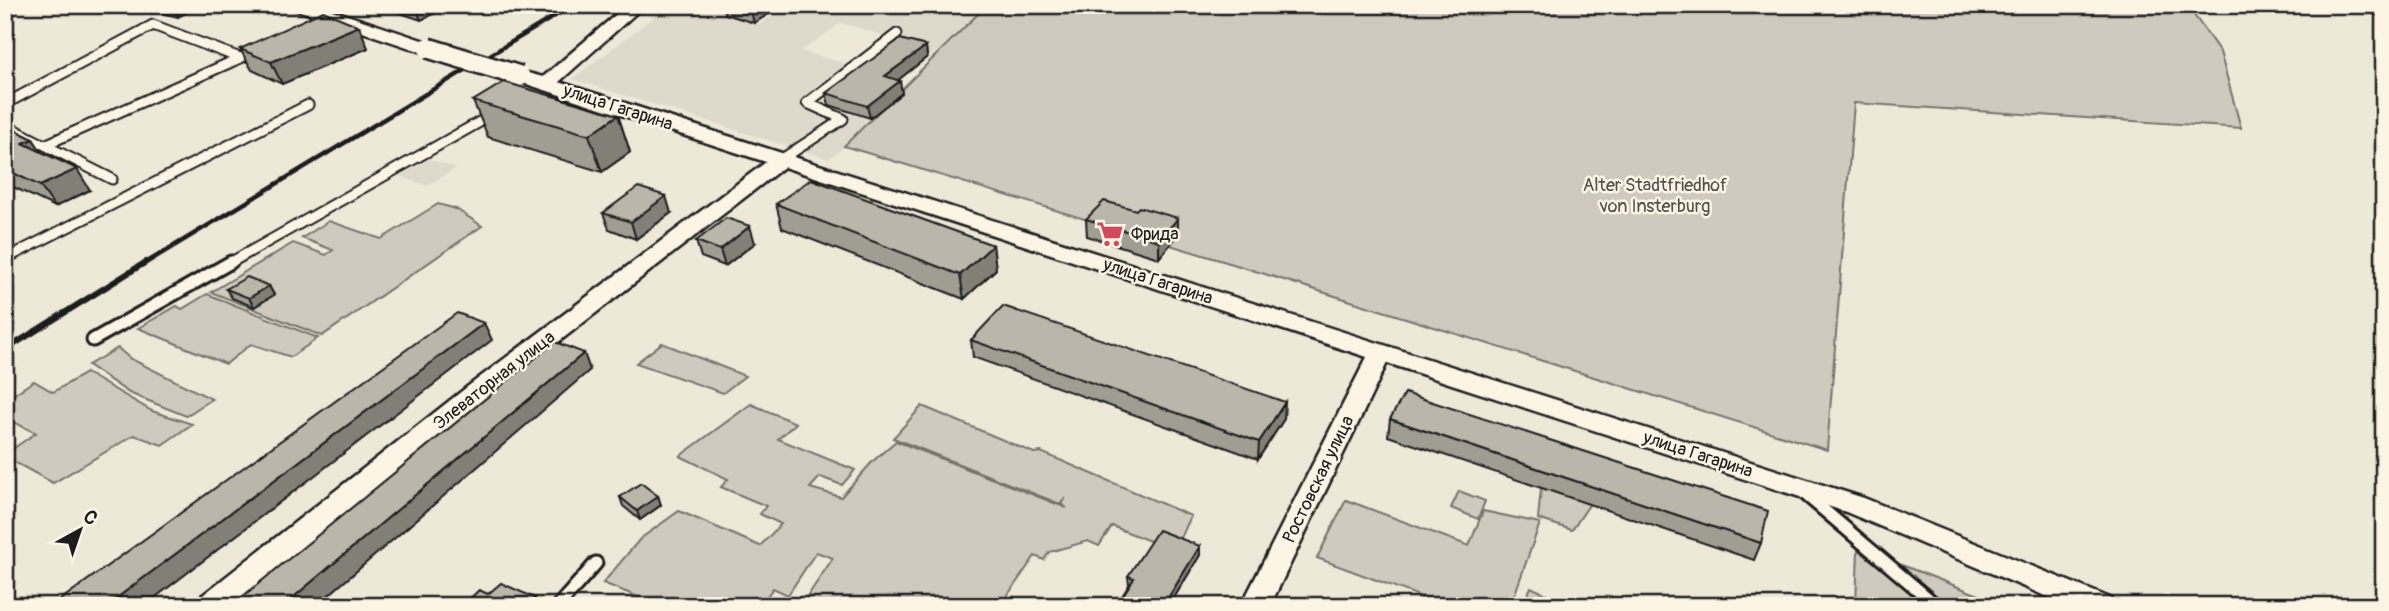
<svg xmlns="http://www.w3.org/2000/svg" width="2389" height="611" font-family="Pangolin,sans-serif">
<rect width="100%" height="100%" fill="#eee8d9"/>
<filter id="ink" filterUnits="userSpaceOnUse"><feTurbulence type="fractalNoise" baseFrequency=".0143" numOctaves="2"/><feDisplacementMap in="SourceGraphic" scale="14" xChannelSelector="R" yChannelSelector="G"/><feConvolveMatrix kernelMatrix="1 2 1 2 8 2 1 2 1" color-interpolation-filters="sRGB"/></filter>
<g filter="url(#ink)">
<!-- built -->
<g fill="#ded9cb" fill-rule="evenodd">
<path d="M670 5H741L727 15 760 24 788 5H998L888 88 902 93 870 118 877 120 829 159 572 79ZM841 23 889 37 851 65 801 51Z"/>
<path d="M429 159 456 168 427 186 400 176Z"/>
</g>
<!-- green -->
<g fill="#cfcabd" stroke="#76736c" stroke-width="2">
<path d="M987 5H2187L2220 52 2241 128 1854 103 1827 450 1236 265 844 146Z"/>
<path d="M438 204 456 209 482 226 322 336 211 292 293 243 326 255 333 250 302 238 329 221 381 239Z"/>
<path d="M207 294 318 338 291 357 251 344 226 364 138 328 177 306 182 309Z"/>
<path d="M662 343 745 376 723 393 636 363Z"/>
<path d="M118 348 129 358 212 399 186 416 129 393 88 365Z"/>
<path d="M86 373 152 411 192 424 162 445 134 435 53 483 5 457V454L36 433 5 418V400L34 381 53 392Z"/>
<path d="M751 404 796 423 778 439 855 470 842 485 820 477 810 488 841 497 873 461 896 441 1067 508 1061 504 1065 498 1060 504 893 438 922 406 1034 453 1041 452 1191 516 1175 551 1112 526 1099 546 1088 541 1049 552 1044 560 1035 556 1000 606H801L833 558 816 552 788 595 773 588 760 606H661L603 583 640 539 679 511 760 546 781 524 760 514 766 506 721 487 728 479 680 456Z"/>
<path d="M1542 478 1595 496 1572 530 1538 519Z"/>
<path d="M1459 491 1485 501 1478 519 1451 508Z"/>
<path d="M1346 500 1469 546 1483 511 1540 523 1512 602 1526 598 1531 587 1572 606H1510L1512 602 1500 597 1496 606H1419L1422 597 1317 558Z"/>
<path d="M1858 548 2007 606H1856Z"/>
</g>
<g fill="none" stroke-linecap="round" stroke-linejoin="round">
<!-- lane-far1 casing -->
<g stroke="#1c1c1c" stroke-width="13">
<g id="lane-far1">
<path d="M5 104 153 25 240 58"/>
<path d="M5 125 112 179"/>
<path d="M47 144 256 51"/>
<path d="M782 159 843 119 807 103 897 34"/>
<path d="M5 259 308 105"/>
<path d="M228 264 492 115"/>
</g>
</g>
<!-- lane casing -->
<g stroke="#1c1c1c" stroke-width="17">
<g id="lane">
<path d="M93 340 231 262"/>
<path d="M1805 494 1937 606"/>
<path d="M558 606 596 563"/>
</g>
</g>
<!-- street casing -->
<g stroke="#1c1c1c" stroke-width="5">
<g id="street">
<path d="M292 5H317L434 44 437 48 434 52H422L294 9Z"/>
<path d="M627 5H645L559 82 1864 498 2110 598 2114 606H2069L1846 512 1387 363 1270 606H1241L1367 357 784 167 485 399 230 606H195L199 598 467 387 766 162 514 80 511 76 520 71 543 77Z"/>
<path d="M2371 5H2384V15L2378 14Z"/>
</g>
</g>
<!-- lane-far1 -->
<use href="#lane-far1" stroke="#fcf5e5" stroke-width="9"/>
<!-- lane -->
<use href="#lane" stroke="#fcf5e5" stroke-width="11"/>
<!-- street -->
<use href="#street" fill="#fcf5e5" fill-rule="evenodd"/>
<!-- rail-far1 -->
<path stroke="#1c1c1c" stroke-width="4.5" d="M144 264 573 5"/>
<!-- rail -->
<path stroke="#1c1c1c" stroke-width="6" d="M5 350 146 262"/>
<!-- street-bridge casing -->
<g stroke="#1c1c1c" stroke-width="24" stroke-linecap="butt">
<path id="street-bridge" d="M428 48 520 76"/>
</g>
<!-- street-bridge -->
<use href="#street-bridge" stroke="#fcf5e5" stroke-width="19"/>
</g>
<!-- wall -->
<g fill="#a09d92" stroke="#1c1c1c" stroke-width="2">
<path d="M141 5H200L178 17 143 9Z"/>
<path d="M376 5H448V7L421 20Z"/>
<path d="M723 5H774L775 10 754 23 725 14Z"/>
<path d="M926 46 927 57 898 80 902 93 870 118 829 105 826 93Z"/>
<path d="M368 48 282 84 252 70 240 49Z"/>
<path d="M473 101 618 115 630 152 602 172 488 137Z"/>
<path d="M5 125 33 139 42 153 90 190 55 207 5 183Z"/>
<path d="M776 204 993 245 996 269 964 299 782 228Z"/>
<path d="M1136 210 1178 235 1159 258 1087 236 1086 219Z"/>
<path d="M603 213H671L636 239 609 229Z"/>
<path d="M696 241 755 243 725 266 701 257Z"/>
<path d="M269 286 274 295 254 307 232 298 226 289Z"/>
<path d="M971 340 1284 419 1258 459 973 357Z"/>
<path d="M1390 419 1761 543 1754 560 1388 436Z"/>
<path d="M658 496 661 505 640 520 623 506 620 497Z"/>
<path d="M1200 546V555L1169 606H1116L1129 585 1128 576Z"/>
</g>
<!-- shaded-wall -->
<g fill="#827f77" stroke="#1c1c1c" stroke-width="2">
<path d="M172 5H200L178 17Z"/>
<path d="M414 5H448V7L421 20Z"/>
<path d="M755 5H774L775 10 754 23 750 8Z"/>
<path d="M359 26 368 48 282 84 271 62Z"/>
<path d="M926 46 927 57 887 89 885 76Z"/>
<path d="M900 81 902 93 870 118 867 106Z"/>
<path d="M618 115 630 152 602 172 589 135Z"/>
<path d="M33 139 47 160 23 143Z"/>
<path d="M77 169 90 190 55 207 40 186Z"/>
<path d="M666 196 671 213 636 239 631 222Z"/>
<path d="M1178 218V235L1159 258V241Z"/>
<path d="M750 226 755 243 725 266 720 250Z"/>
<path d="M993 245 996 269 964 299 960 275Z"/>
<path d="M269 286 274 295 254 307 249 298Z"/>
<path d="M484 323 492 340 144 606H106Z"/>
<path d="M584 353 590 370 316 606H283Z"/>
<path d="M1285 402 1284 419 1258 459 1259 442Z"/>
<path d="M658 496 661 505 640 520 637 511Z"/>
<path d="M1200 546V555L1169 606H1163Z"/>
<path d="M535 598 539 606H527Z"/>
</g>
<!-- building -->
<g fill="#bab6aa" stroke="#1c1c1c" stroke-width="2">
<path d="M742 5H755L750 8Z"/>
<path d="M323 11 359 26 271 62 240 49Z"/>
<path d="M900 39 926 46 885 76 900 81 867 106 826 93Z"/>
<path d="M504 82 618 115 589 135 473 101Z"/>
<path d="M5 125 33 139 23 143 77 169 40 186 5 169Z"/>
<path d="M811 179 993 245 960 275 776 204Z"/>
<path d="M638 187 666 196 631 222 603 213Z"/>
<path d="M1104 201 1136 210 1139 207 1178 218 1159 241 1086 219Z"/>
<path d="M726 218 750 226 720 250 696 241Z"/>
<path d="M247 277 269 286 249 298 226 289Z"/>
<path d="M1003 306 1285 402 1259 442 971 340Z"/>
<path d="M457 313 484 323 106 606H52Z"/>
<path d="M555 342 584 353 283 606H231Z"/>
<path d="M1405 393 1768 511 1761 543 1390 419Z"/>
<path d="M641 483 658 496 637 511 620 497Z"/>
<path d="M1158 530 1200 546 1163 606H1116L1134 578 1128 576Z"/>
<path d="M501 583 535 598 527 606 463 605 479 590 488 594Z"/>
</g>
</g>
<!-- icons -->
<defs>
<g id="supermarket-bare" transform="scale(2.1)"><path d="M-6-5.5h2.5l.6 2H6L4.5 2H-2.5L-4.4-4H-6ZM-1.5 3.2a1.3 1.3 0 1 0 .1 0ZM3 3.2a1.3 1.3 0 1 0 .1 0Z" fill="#d1495b" stroke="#fcf5e5" stroke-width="2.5" paint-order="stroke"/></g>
</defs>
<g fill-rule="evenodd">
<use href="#supermarket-bare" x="1110" y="234"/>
</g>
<g text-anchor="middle" stroke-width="5" stroke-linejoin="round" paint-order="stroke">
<!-- street labels -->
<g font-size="18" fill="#1c1c1c" stroke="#fcf5e5">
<text transform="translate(618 107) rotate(18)" y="6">улица Гагарина</text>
<text transform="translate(1158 281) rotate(18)" y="6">улица Гагарина</text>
<text transform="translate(494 380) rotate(-38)" y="6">Элеваторная улица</text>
<text transform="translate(1698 454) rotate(18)" y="6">улица Гагарина</text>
<text transform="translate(1318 479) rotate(-64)" y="6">Ростовская улица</text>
</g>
<!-- park labels -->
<g font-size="18" fill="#52504c" stroke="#fcf5e5">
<text x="1655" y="191">Alter Stadtfriedhof<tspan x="1655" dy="21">von Insterburg</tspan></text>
</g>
<!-- poi labels -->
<g font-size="18" fill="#1c1c1c" stroke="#fcf5e5" text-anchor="start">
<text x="1131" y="240">Фрида</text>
</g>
</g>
<!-- margin -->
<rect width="2389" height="611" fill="none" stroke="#fcf5e5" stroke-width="28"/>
<rect x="14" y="14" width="2361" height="583" fill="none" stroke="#1c1c1c" stroke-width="2.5" filter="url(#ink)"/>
<!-- north arrow -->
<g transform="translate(80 530) rotate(40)" stroke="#fcf5e5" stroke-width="5" paint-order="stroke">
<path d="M0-5L12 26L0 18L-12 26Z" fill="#1c1c1c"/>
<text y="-10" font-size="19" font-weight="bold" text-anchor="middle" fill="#1c1c1c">С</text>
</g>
</svg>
